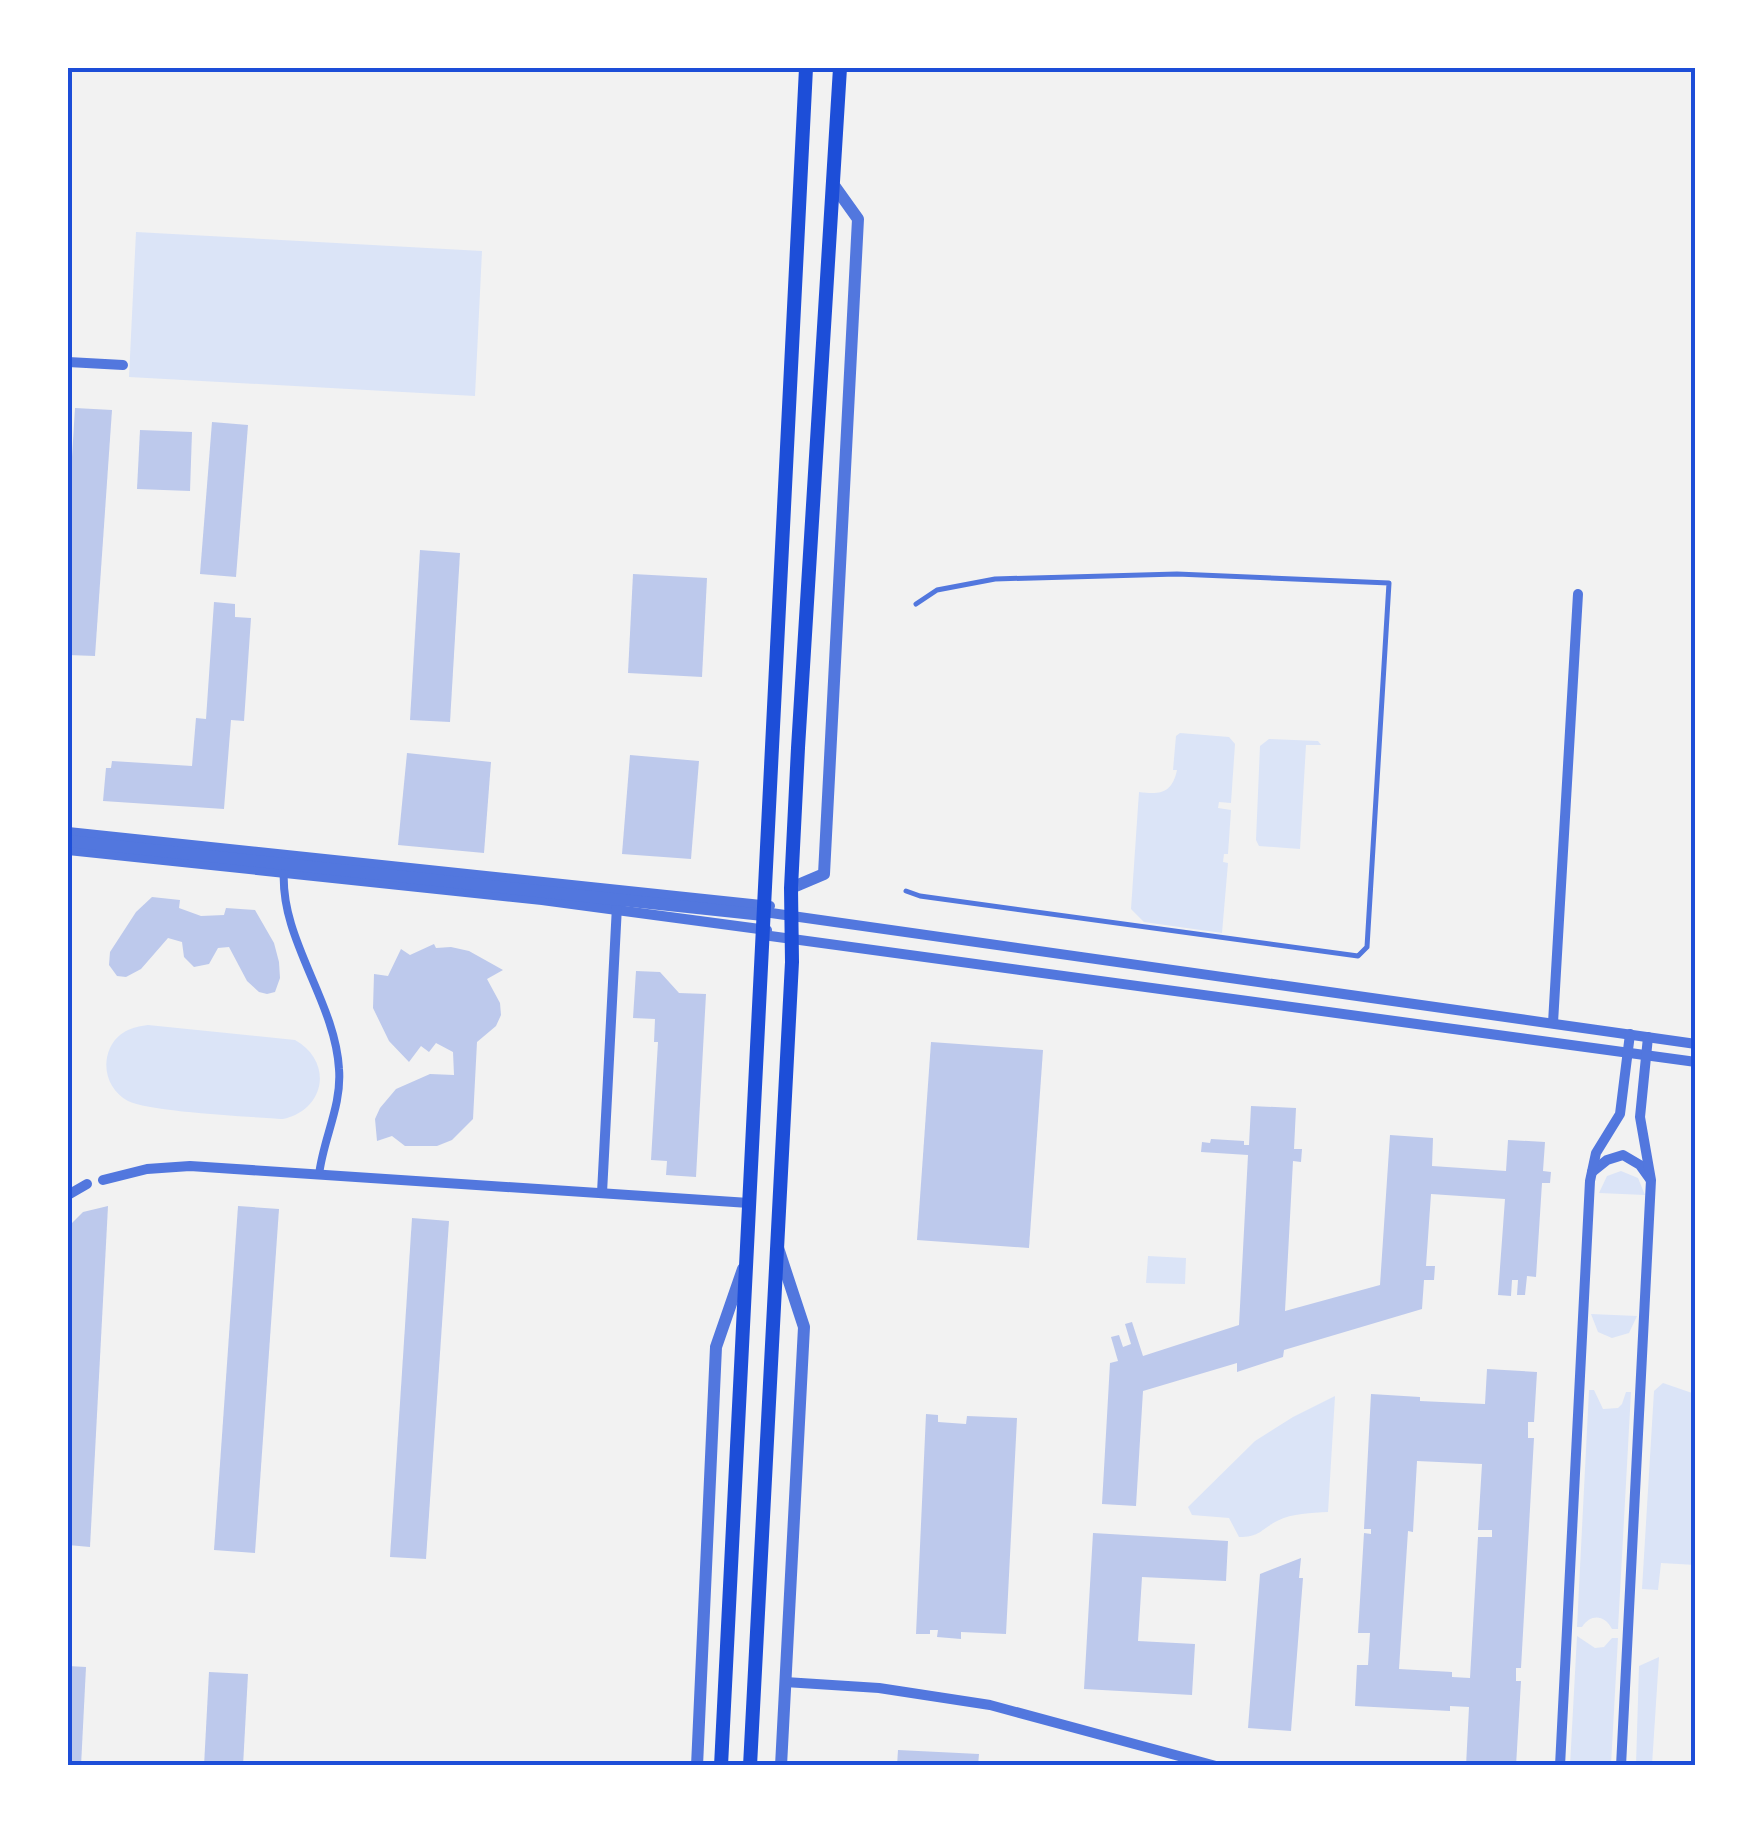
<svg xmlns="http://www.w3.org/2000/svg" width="1763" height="1833" font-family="'Varela Round',sans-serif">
<rect width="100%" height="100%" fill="#f2f2f2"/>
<!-- green -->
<g fill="#dbe4f7">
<path d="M136 232 482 251 475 396 129 377Z"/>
<path d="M1180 733 1229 737 1235 744 1231 803 1219 802 1218 808 1231 810 1228 854H1224L1223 862 1228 863 1222 933 1144 922 1131 909 1139 792C1161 795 1172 793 1177 770H1173L1176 736Z"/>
<path d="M1269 739 1318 741 1321 745H1306L1300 849 1259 846 1256 840 1260 746Z"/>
<path d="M148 1025 295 1040C334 1062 325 1110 283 1119 254 1117 149 1112 128 1101 109 1091 101 1068 110 1048 118 1032 131 1027 148 1025Z"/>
<path d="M1621 1171 1638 1178 1645 1195 1599 1193 1607 1176Z"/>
<path d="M1148 1256 1186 1258 1185 1284 1146 1283Z"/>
<path d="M1591 1314 1637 1316 1629 1333 1612 1338 1598 1332Z"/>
<path d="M1663 1383 1695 1394 1696 1565 1661 1563 1658 1590 1642 1589 1654 1391Z"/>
<path d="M1589 1390H1594L1603 1409 1618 1408 1622 1404 1626 1392H1631L1618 1629H1612C1605 1615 1591 1613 1582 1627H1577Z"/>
<path d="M1335 1396 1328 1512C1311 1513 1293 1513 1277 1521 1260 1530 1260 1537 1239 1537L1229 1518 1192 1515 1188 1507 1255 1441 1293 1417Z"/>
<path d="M1577 1636 1595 1648 1604 1647 1612 1638H1618L1611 1765H1570Z"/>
<path d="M1659 1657 1652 1765H1636L1639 1666Z"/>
</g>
<!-- building -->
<g fill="#bdc9ec" fill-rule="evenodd">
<path d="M75 408 112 410 95 656 68 655V523Z"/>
<path d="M212 422 248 425 236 577 200 574Z"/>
<path d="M140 430 192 432 190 491 137 489Z"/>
<path d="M420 550 460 553 450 722 410 720Z"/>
<path d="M633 574 707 578 702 677 628 673Z"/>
<path d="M214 602 235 604V617L251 618 244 721 231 720 224 809 103 801 106 768H111L112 761 192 766 196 718 206 719Z"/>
<path d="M407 753 491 762 484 853 398 845Z"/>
<path d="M630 755 699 761 691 859 622 854Z"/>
<path d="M152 897 180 900 179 908 201 916 224 915 226 908 255 910 274 943 279 962 280 978 275 992 267 994 259 992 247 981 229 947 218 948 209 964 194 967 184 957 182 942 168 938 141 969 126 977 117 976 109 965 110 952 136 912Z"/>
<path d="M434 944 436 948 451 947 469 951 503 970 487 979 500 1003 501 1015 496 1026 477 1042 473 1119 452 1140 437 1146H405L392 1136 377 1141 375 1119 380 1108 396 1089 430 1074 454 1075 453 1052 436 1043 429 1052 421 1046 409 1062 389 1041 373 1008 374 974 388 976 401 949 410 955Z"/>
<path d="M636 971 660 972 679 993 706 994 696 1177 666 1175 667 1161 651 1160 658 1042H654L655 1019 633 1018Z"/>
<path d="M931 1042 1043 1050 1029 1248 917 1240Z"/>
<path d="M1251 1106 1296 1108 1294 1149H1302L1301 1162 1293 1161 1285 1311 1380 1285 1390 1135 1433 1138 1432 1166 1506 1171 1508 1140 1545 1142 1543 1171 1551 1172 1550 1183H1542L1536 1277 1527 1276 1525 1295H1517L1518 1280H1512L1511 1296 1498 1295 1505 1199 1431 1194 1426 1266H1435L1434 1280H1424L1422 1309 1284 1350 1283 1357 1237 1372V1363L1143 1391 1136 1506 1102 1504 1110 1363 1118 1361 1111 1337 1119 1335 1123 1347 1131 1344 1125 1324 1132 1322 1143 1356 1239 1325 1248 1155 1201 1152 1202 1142 1210 1143 1211 1139 1244 1141V1145H1249Z"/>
<path d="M108 1206 90 1547 68 1545V1309L71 1224 83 1212Z"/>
<path d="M238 1206 279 1209 255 1553 214 1550Z"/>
<path d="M412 1218 449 1221 426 1559 390 1557Z"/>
<path d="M1487 1369 1537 1372 1534 1422H1528V1438H1534L1521 1668H1516V1681H1521L1516 1766H1466L1469 1707 1450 1706V1711L1355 1706 1357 1665H1368L1370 1633H1358L1364 1533 1371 1534V1529H1364L1371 1394 1420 1397V1401L1485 1404ZM1417 1461 1482 1464 1478 1530H1492V1537H1478L1470 1678 1452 1677V1672L1399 1669 1408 1531 1413 1532Z"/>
<path d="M926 1414 938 1415V1422L966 1424 967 1416 1017 1418 1006 1634 961 1632V1639L937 1637 938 1630H930V1634H916Z"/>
<path d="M1093 1533 1228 1541 1226 1581 1142 1577 1138 1641 1195 1644 1192 1695 1084 1689Z"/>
<path d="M1301 1558 1299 1578H1303L1291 1731 1248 1728 1260 1574Z"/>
<path d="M68 1666 86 1667 81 1766H68Z"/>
<path d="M209 1672 248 1674 243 1766H204Z"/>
<path d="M898 1750 979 1754 978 1766H897Z"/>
</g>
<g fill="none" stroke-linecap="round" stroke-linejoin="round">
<!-- service -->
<path stroke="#5277de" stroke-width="5" d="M906 891 920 896 1358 956 1367 947 1389 583 1177 574 995 579 937 590 916 604"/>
<!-- pedestrian -->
<path stroke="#5277de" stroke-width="8" d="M284 869C279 939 335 1000 339 1069 342 1106 323 1139 319 1175"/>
<!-- minor -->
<g stroke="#5277de" stroke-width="10">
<path d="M68 362 123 365"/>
<path d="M68 832 770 906"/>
<path d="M68 850 542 900 767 930"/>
<path d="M764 912 1696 1044"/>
<path d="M763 935 1696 1062"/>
<path d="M1553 1023 1578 594"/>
<path d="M1592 1172 1607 1160 1623 1155 1640 1165 1650 1179"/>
<path d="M103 1180 147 1169 190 1166 749 1203"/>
<path d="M602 1193 617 906"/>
<path d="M68 1195 87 1184"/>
<path d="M785 1682 879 1688 990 1705 1216 1766"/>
<path d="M1560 1766 1590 1181 1596 1153 1620 1114 1630 1034"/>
<path d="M1621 1766 1651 1180 1640 1117 1648 1037"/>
</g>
<!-- tertiary -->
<g stroke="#5277de" stroke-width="12">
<path d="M68 841 763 915"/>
<path d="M791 888 824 874 858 219 833 184"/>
<path d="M778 1248 804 1327 781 1766"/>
<path d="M697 1766 716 1347 743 1269"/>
</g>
<!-- secondary -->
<g stroke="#1d4ed8" stroke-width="14">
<path d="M721 1766 806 68"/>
<path d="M750 1766 792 962 791 888 798 748 840 68"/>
</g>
</g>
<!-- border -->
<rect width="1763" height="1833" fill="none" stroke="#ffffff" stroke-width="140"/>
<rect x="70" y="70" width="1623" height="1693" fill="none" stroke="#1d4ed8" stroke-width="4"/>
</svg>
